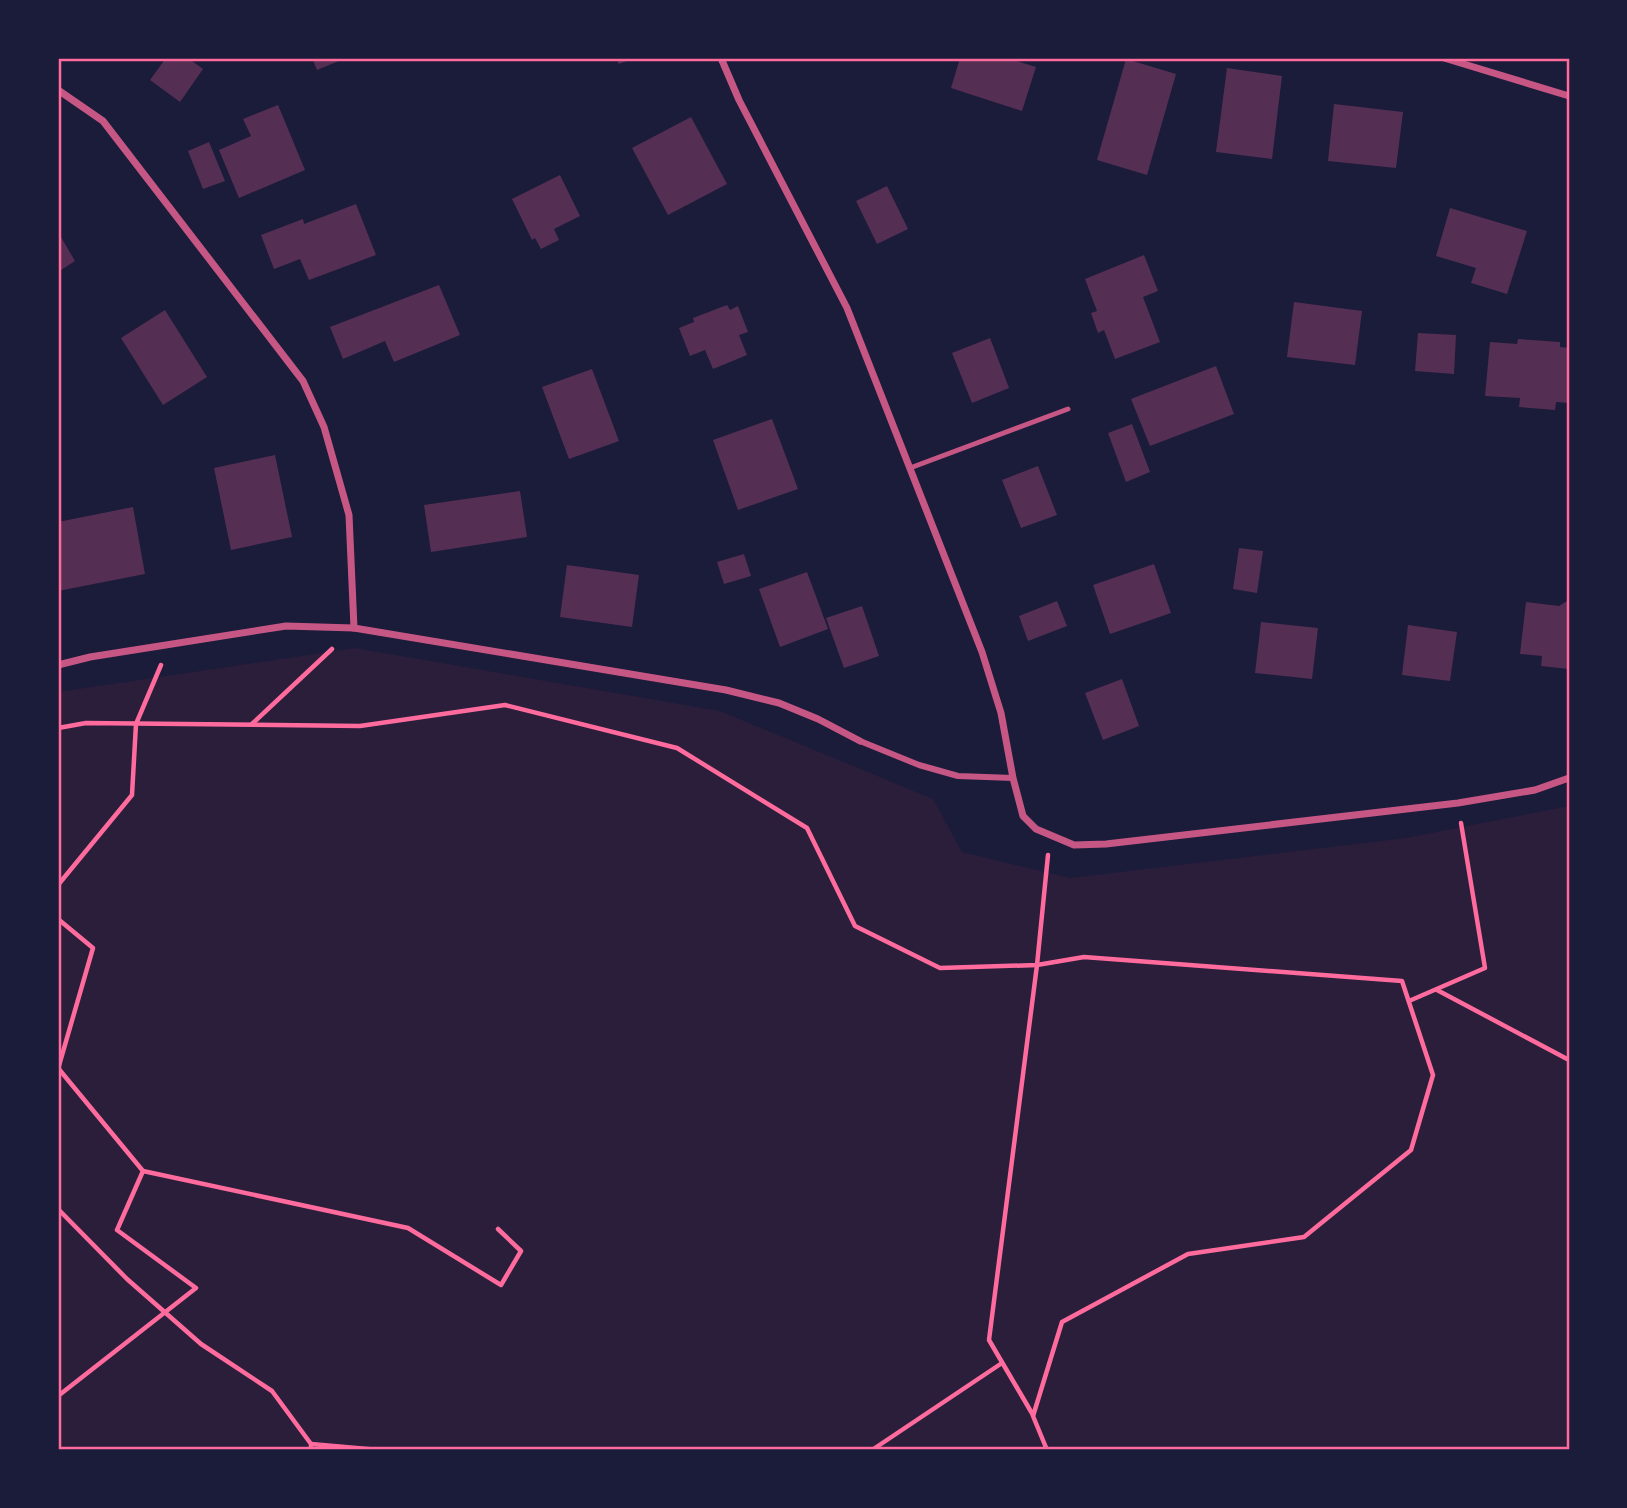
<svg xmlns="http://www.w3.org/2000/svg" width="1627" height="1508" font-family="Overpass,sans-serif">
<rect width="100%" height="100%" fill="#1b1b3a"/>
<!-- green -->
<path fill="#2a1e3b" d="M355 648 720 711 933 799 962 852 1070 878 1406 838 1569 806V1450H58V692Z"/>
<!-- building -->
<g fill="#542f53">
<path d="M166 58H188L203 69 180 102 150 80Z"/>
<path d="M312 58H346L317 70Z"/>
<path d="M616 58H634L619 64Z"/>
<path d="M960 58H1007L1036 67 1022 111 951 88Z"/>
<path d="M1126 59 1176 74 1147 175 1097 160Z"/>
<path d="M1227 68 1282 76 1272 159 1216 152Z"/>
<path d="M1334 104 1403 112 1396 168 1328 161Z"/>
<path d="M278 105 305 170 239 198 219 150 251 136 243 119Z"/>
<path d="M691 117 727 184 668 215 632 148Z"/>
<path d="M209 142 225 181 203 189 188 151Z"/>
<path d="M560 175 580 216 554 229 559 240 541 249 535 238 532 240 512 199Z"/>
<path d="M887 186 908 229 877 244 856 201Z"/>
<path d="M356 204 376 255 309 280 300 259 274 269 261 235 303 219 304 224Z"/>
<path d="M1450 208 1527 231 1507 294 1471 283 1476 268 1436 256Z"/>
<path d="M58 232 75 261 58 272Z"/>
<path d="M1144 255 1158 291 1143 297 1160 342 1115 359 1104 330 1098 333 1091 313 1097 311 1085 279Z"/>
<path d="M439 285 460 335 394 362 385 341 343 359 330 327Z"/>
<path d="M1294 302 1362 311 1355 365 1287 357Z"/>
<path d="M727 305 730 310 738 306 748 332 739 335 747 355 713 369 705 350 690 356 679 328 694 322 693 318Z"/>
<path d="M165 310 207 377 163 405 121 338Z"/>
<path d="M1418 333 1456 335 1454 374 1415 371Z"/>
<path d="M990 338 1009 388 972 403 952 353Z"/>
<path d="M1518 339 1560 342V347L1569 348V403L1556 402 1555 410 1519 407 1520 398 1485 396 1490 342 1517 344Z"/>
<path d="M1216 366 1234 414 1150 446 1131 399Z"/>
<path d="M592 369 619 441 569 459 542 387Z"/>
<path d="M772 419 798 489 738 510 713 440Z"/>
<path d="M1132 424 1150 472 1126 482 1108 433Z"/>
<path d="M275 455 292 537 231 550 214 468Z"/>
<path d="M1038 466 1057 515 1021 528 1002 480Z"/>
<path d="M520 491 527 537 431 552 424 505Z"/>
<path d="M133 507 145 574 58 591V522Z"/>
<path d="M1239 548 1263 551 1257 593 1233 589Z"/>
<path d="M744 554 751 576 724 584 717 562Z"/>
<path d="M1154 564 1171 613 1110 634 1093 585Z"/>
<path d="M567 565 639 575 632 627 560 617Z"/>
<path d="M807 572 828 629 780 647 759 589Z"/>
<path d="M1569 600V669L1541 666 1542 656 1520 654 1526 602 1559 606Z"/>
<path d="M1057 601 1067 626 1028 641 1019 616Z"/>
<path d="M862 606 879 656 844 668 826 618Z"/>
<path d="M1261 622 1318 628 1312 679 1255 673Z"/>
<path d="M1408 625 1457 632 1450 681 1402 675Z"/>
<path d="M1122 679 1139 726 1103 740 1085 693Z"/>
</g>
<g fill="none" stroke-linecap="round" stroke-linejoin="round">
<!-- path -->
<g stroke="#ff6b9d" stroke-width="4.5">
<path d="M252 724 332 649"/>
<path d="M58 728 86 723 360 726 505 705 677 748 807 828 855 926 940 968 1037 965 1084 957 1402 981 1433 1075 1411 1150 1304 1237 1188 1254 1062 1322 1033 1416 1047 1450"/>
<path d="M58 885 132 795 136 724 161 665"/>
<path d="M58 919 93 948 58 1069"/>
<path d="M1437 990 1569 1060"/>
<path d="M1409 1001 1485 968 1461 823"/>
<path d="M58 1068 143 1171"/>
<path d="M58 1209 127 1279 201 1344 272 1391 311 1444V1450"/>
<path d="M58 1396 196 1288 117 1230 143 1171 408 1228 501 1285 521 1251 498 1229"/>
<path d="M1033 1415 989 1340 1037 965 1048 855"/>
<path d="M311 1444 379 1450"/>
<path d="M872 1450 1002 1363"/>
</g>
<!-- service -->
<path stroke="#c65784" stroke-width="5" d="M910 468 1068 409"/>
<!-- pedestrian -->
<path stroke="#c65784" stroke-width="6" d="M860 741 919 765 958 776 1013 778"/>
<!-- minor -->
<g stroke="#c65784" stroke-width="7">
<path d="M721 58 739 100 847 308 982 652 1001 713 1013 778 1023 816 1036 829 1074 845 1106 844 1458 803 1535 790 1569 778"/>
<path d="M1444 58 1569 96"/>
<path d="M58 90 103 121 303 381 324 427 349 515 354 628"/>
<path d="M58 665 90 657 286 626 354 628 726 690 779 703 818 719 860 741"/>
</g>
</g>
<!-- border -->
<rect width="1627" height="1508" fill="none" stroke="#1b1b3a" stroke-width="119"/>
<rect x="60" y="60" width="1508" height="1388" fill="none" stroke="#ff6b9d" stroke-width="2.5"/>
</svg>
